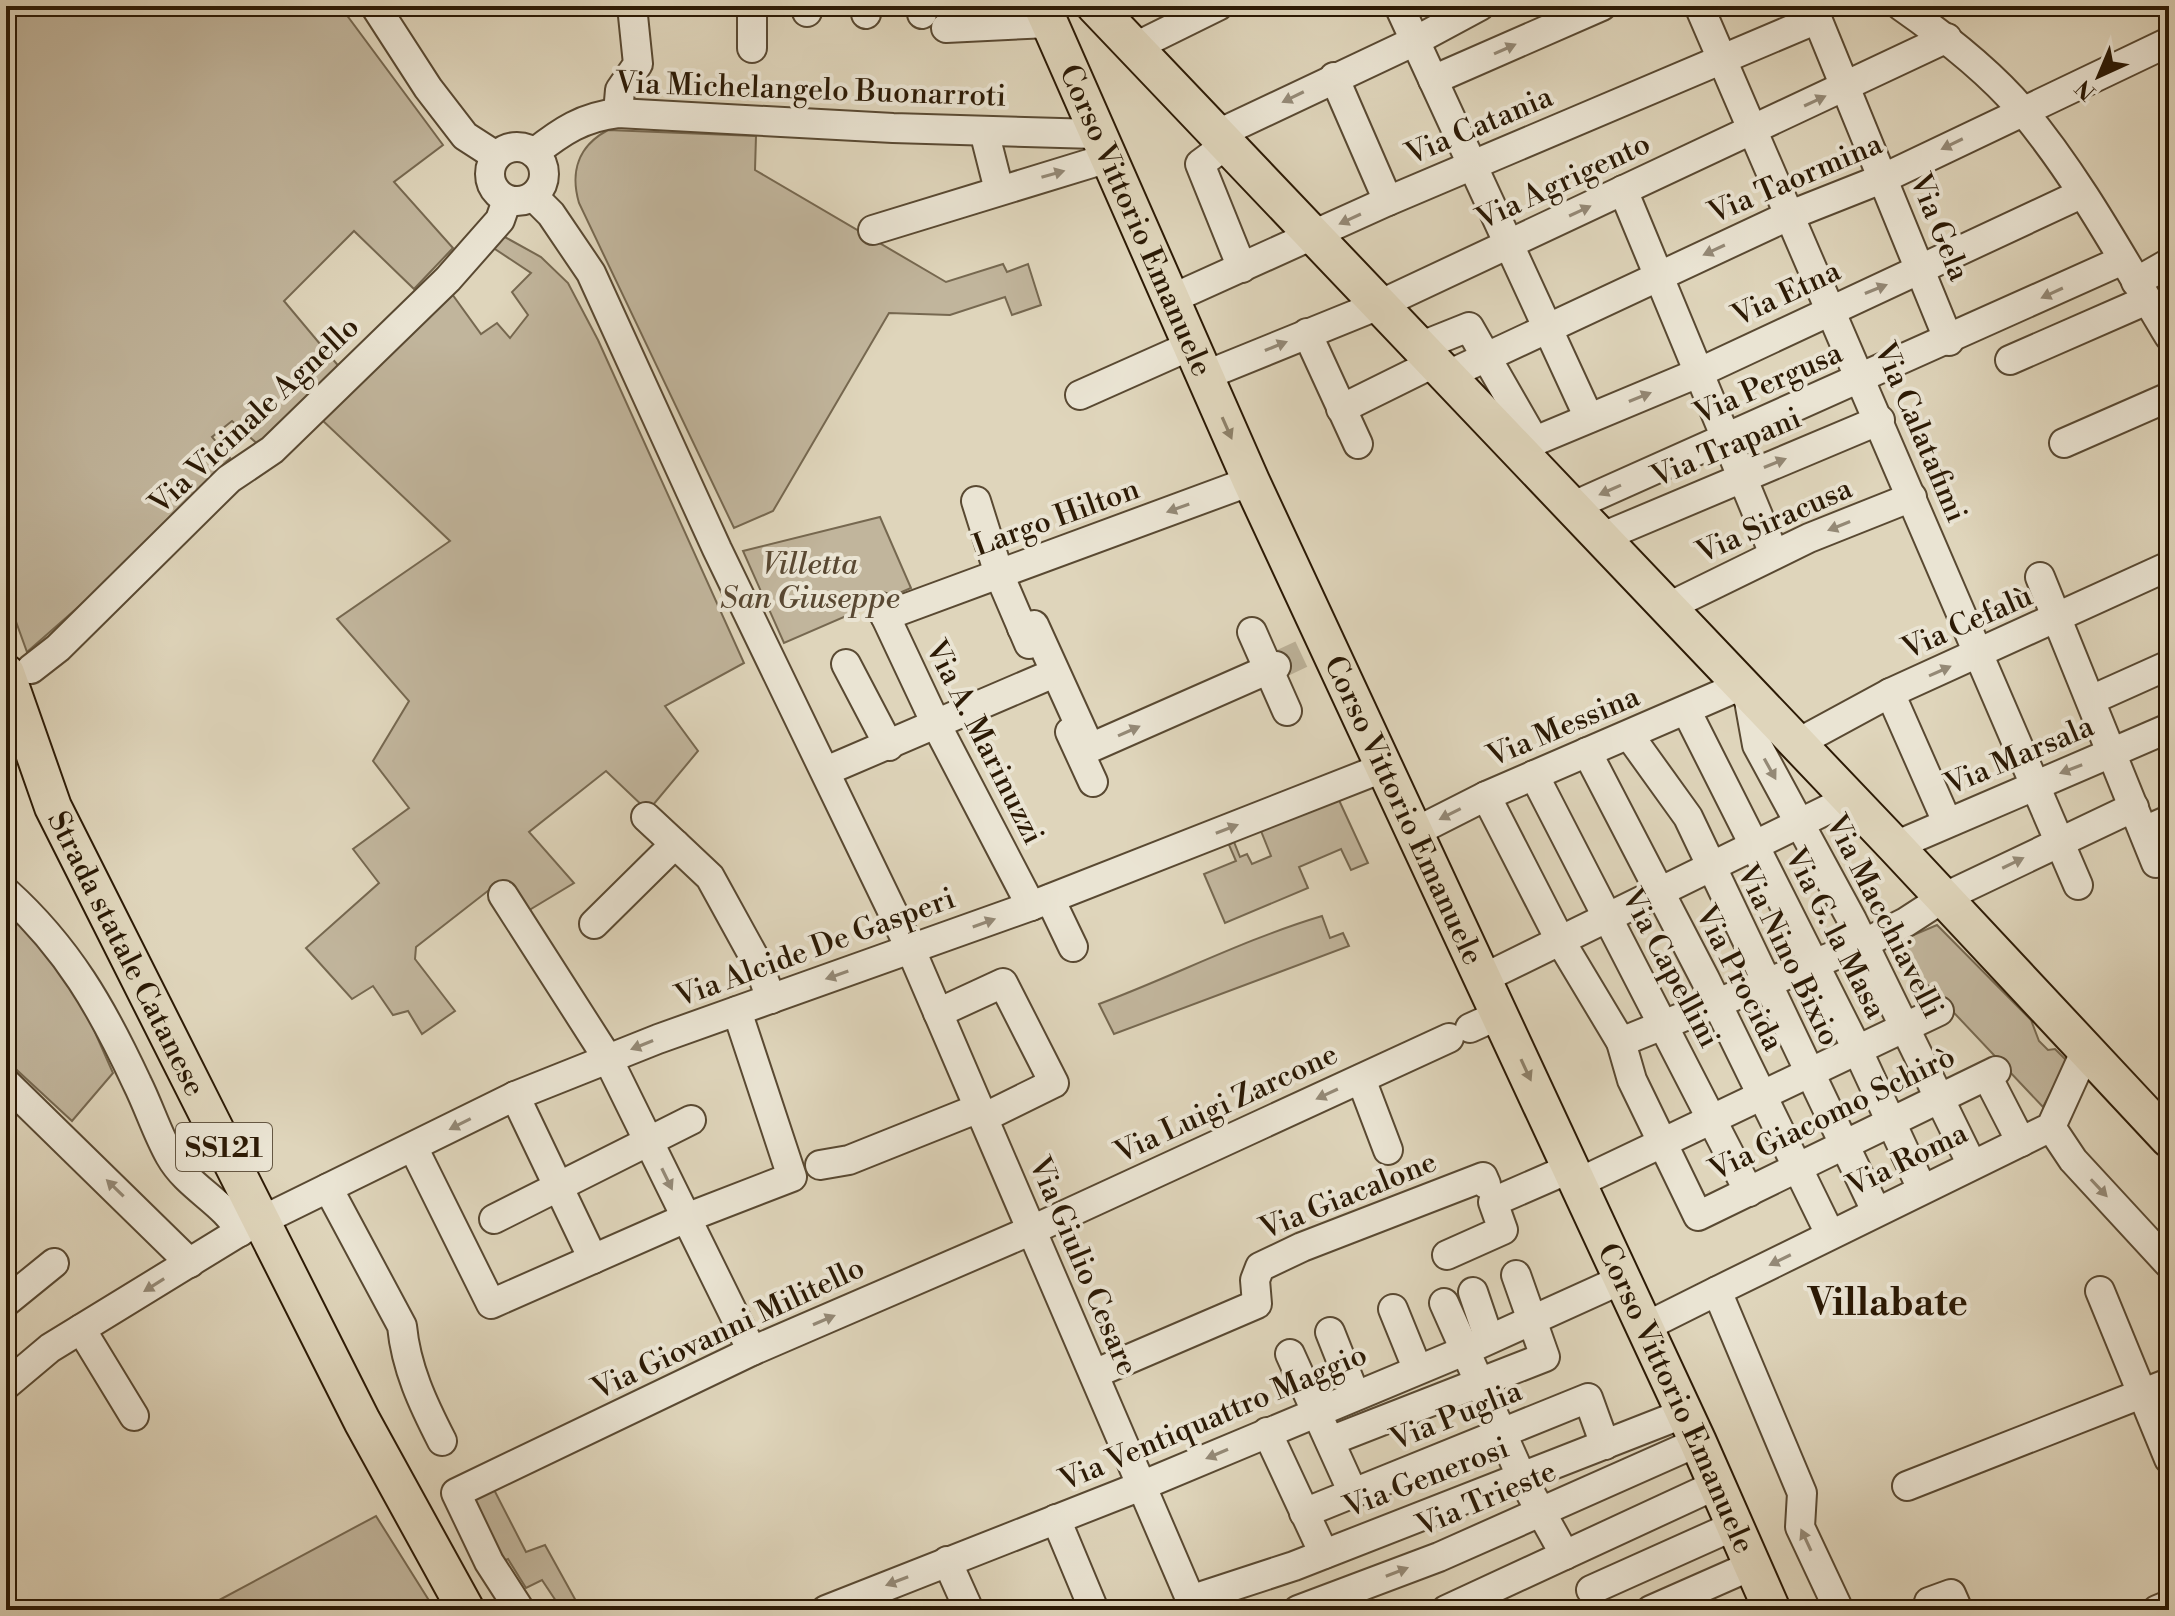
<svg xmlns="http://www.w3.org/2000/svg" width="2175" height="1616" font-family="'Libre Bodoni',serif">
<rect width="100%" height="100%" fill="#dfd5bb"/>
<filter id="stains"><feTurbulence type="fractalNoise" baseFrequency=".0025" numOctaves="4"/><feColorMatrix values="0 0 0 0 .2 0 0 0 0 .09 0 0 0 0 .02 0 0 0 .5 -.17"/></filter>
<radialGradient id="worn" r=".72"><stop offset=".6" stop-color="#630" stop-opacity="0"/><stop offset="1" stop-color="#630" stop-opacity=".3"/></radialGradient>
<!-- green -->
<g fill="#c1b59c" stroke="#766850" stroke-width="2">
<path d="M6 6H340L443 145 394 182 453 248 414 289 354 231 284 301 341 369 262 448 232 421 212 437 230 458 133 559 27 652 6 594Z"/>
<path d="M608 130 756 136 755 170 946 282 1003 264 1007 272 1028 264 1041 305 1012 315 1005 297 950 315 889 313 773 511 734 528 579 203C570 172 578 146 608 130Z"/>
<path d="M503 236 541 257 568 283 598 340 744 663 665 706 698 751 648 811 606 771 529 832 574 883 526 912 498 883 416 947 415 959 455 1011 422 1034 408 1011 393 1015 373 986 352 999 306 948 379 883 353 849 409 808 373 761 409 701 337 619 450 541 321 419 452 294 481 334 497 323 510 338 528 315 512 292 531 273 492 247Z"/>
<path d="M880 517 911 588 784 643 743 551Z"/>
<path d="M1338 798 1368 863 1351 870 1341 849 1299 867 1308 888 1225 923 1204 874 1236 861 1229 845 1234 842 1240 857 1247 854 1252 864 1271 856 1261 831Z"/>
<path d="M6 907 45 944 86 1012 113 1073 72 1121 6 1060Z"/>
<path d="M1322 916 1330 938 1343 933 1349 946 1114 1034 1099 1004C1174 976 1245 939 1322 916Z"/>
<path d="M1937 925 2031 1020 2039 1041 2048 1050 2055 1049 2067 1061 2043 1107 1890 945Z"/>
<path d="M488 1478 526 1552 545 1545 581 1610H562L542 1580 526 1588 508 1559 501 1562 467 1498Z"/>
<path d="M376 1516 435 1610H210L208 1606Z"/>
</g>
<g fill="none" stroke-linecap="round" stroke-linejoin="round">
<!-- minor-tunnel -->
<path stroke="#bbb097" stroke-width="28" stroke-dasharray="28 14" stroke-linecap="butt" d="M1276 666 1308 651"/>
<!-- minor casing -->
<g stroke="#594932" stroke-width="32">
<g id="minor">
<path d="M375 6 428 88 465 136 496 156"/>
<path d="M807 6V12"/>
<path d="M865 6 866 14"/>
<path d="M921 6 922 14"/>
<path d="M1399 6 1589 418"/>
<path d="M1699 6 2078 885"/>
<path d="M1812 6 1949 341"/>
<path d="M1901 6C1944 36 1988 70 2022 110 2079 178 2123 260 2169 336"/>
<path d="M946 28 1049 23"/>
<path d="M1135 47 1218 6"/>
<path d="M752 48V6"/>
<path d="M1334 77 1388 201"/>
<path d="M1433 80 1602 6"/>
<path d="M618 113 620 90 638 64 632 6"/>
<path d="M984 131 999 190"/>
<path d="M1218 134 1415 41 1480 6"/>
<path d="M1227 144 1200 164 1242 268"/>
<circle cx="517" cy="174" r="27"/>
<path d="M534 153C562 131 583 117 618 113L893 128 1096 134"/>
<path d="M1623 190 1774 554"/>
<path d="M533 196 551 214 591 273 717 549 911 950 1195 1610"/>
<path d="M873 230 1108 158"/>
<path d="M2136 282 2169 263"/>
<path d="M1169 300 1388 201 1817 19"/>
<path d="M1307 333 1358 444"/>
<path d="M1419 347 1469 327 1535 442"/>
<path d="M2010 360 2147 300"/>
<path d="M1204 376 1379 305 1947 38"/>
<path d="M1446 376 1788 216 1884 178 2169 42"/>
<path d="M1080 395 1190 346"/>
<path d="M1341 409 1434 363"/>
<path d="M2064 443 2169 397"/>
<path d="M1516 449 1698 373 2081 194"/>
<path d="M976 501 999 574 1029 644"/>
<path d="M1571 507 2123 260"/>
<path d="M1600 538 1880 420"/>
<path d="M2040 577 2156 863"/>
<path d="M881 607 937 726 1031 906"/>
<path d="M1666 608 1809 538 1912 497"/>
<path d="M885 616 1251 481"/>
<path d="M1022 628 1034 625 1090 748 1276 666"/>
<path d="M1252 632 1287 711"/>
<path d="M846 664 889 746"/>
<path d="M31 669 58 648 229 479 272 450 448 279 500 220 507 200"/>
<path d="M1890 693 1947 822"/>
<path d="M1748 695 1757 745 1852 920 1972 1165"/>
<path d="M2091 700 2169 665"/>
<path d="M1686 710 1858 1051 1922 1189"/>
<path d="M1070 732 1093 782"/>
<path d="M1629 735 1688 817 1876 1211"/>
<path d="M1796 744 1890 693 2169 566"/>
<path d="M1587 752 1705 979 1830 1234"/>
<path d="M826 771 1045 677"/>
<path d="M1534 775 1749 1192"/>
<path d="M1486 796 1561 942 1621 1042 1632 1080 1698 1216 1996 1071"/>
<path d="M646 817 675 844"/>
<path d="M2144 831 2169 820"/>
<path d="M1415 832 1486 796 1740 686"/>
<path d="M1895 846 2169 728"/>
<path d="M6 892C68 948 102 1008 137 1083 149 1107 157 1133 170 1156 188 1188 225 1202 240 1232"/>
<path d="M503 895 608 1059 752 1351"/>
<path d="M1050 899 1073 947"/>
<path d="M594 924 675 844 710 877 759 966 771 999"/>
<path d="M1484 978 1849 799"/>
<path d="M938 1013 1003 983 1054 1083 983 1118"/>
<path d="M1470 1028 1501 1014"/>
<path d="M1621 1042 1863 944 1906 922 1943 898 2134 807"/>
<path d="M1987 1076 2021 1142"/>
<path d="M1361 1079 1388 1150"/>
<path d="M6 1083 190 1263"/>
<path d="M515 1096 593 1259"/>
<path d="M2051 1127 2073 1160 2169 1264"/>
<path d="M413 1147 491 1304 686 1218 792 1177 737 1011"/>
<path d="M820 1165 849 1160 979 1108"/>
<path d="M1578 1183 1939 1011"/>
<path d="M328 1188 402 1326C406 1368 423 1404 442 1441"/>
<path d="M277 1213 515 1096 658 1039 1031 906 1385 767"/>
<path d="M494 1219 691 1120"/>
<path d="M1447 1255 1503 1230 1493 1202 1571 1168"/>
<path d="M1717 1291 2051 1127 2086 1050"/>
<path d="M2100 1291 2169 1459"/>
<path d="M1473 1292 1489 1339"/>
<path d="M6 1302 54 1263"/>
<path d="M1444 1303 1521 1476 1565 1555"/>
<path d="M1393 1309 1417 1368"/>
<path d="M1645 1327 1717 1291 1802 1493 1800 1527 1839 1610"/>
<path d="M81 1329 134 1416"/>
<path d="M1330 1332 1355 1395"/>
<path d="M1290 1354 1353 1493"/>
<path d="M1094 1374 1257 1304 1255 1280 1260 1267 1302 1247 1483 1177 1486 1184"/>
<path d="M6 1385 50 1348 244 1229"/>
<path d="M1267 1432 1324 1554"/>
<path d="M1330 1441 1545 1357 1516 1275"/>
<path d="M1907 1486 2169 1383"/>
<path d="M1304 1513 1588 1398 1605 1445"/>
<path d="M1056 1519 1094 1610"/>
<path d="M947 1561 969 1610"/>
<path d="M1591 1590 1736 1525"/>
<path d="M1190 1600 1294 1566 1685 1413"/>
<path d="M1929 1602 1951 1594 1958 1610"/>
<path d="M520 1610 489 1562 456 1493 752 1351 1032 1230 1449 1038"/>
<path d="M826 1610 1141 1486 1464 1351 1623 1279"/>
<path d="M1298 1610 1439 1557 1698 1442"/>
<path d="M1446 1610 1718 1484"/>
<path d="M1651 1610 1753 1565"/>
<path d="M2157 1610 2169 1605"/>
</g>
</g>
<!-- major casing -->
<g stroke="#2c1a05" stroke-width="40">
<g id="major">
<path id="s1" d="M1042 6 1251 481 1698 1442 1772 1610"/>
<path d="M1095 6 1895 846 2169 1139"/>
<path id="s2" d="M6 673 53 807 362 1421 466 1610"/>
</g>
</g>
<!-- minor -->
<use href="#minor" stroke="#eae4d3" stroke-width="28"/>
<!-- major -->
<use href="#major" stroke="#dfd5bb" stroke-width="36"/>
</g>
<!-- one-way arrows -->
<defs><path id="oneway-solid" d="M-6-.8H1V-3.2L6.5 0L1 3.2V.8H-6Z" transform="scale(2)"/></defs>
<g fill="#948976">
<use href="#oneway-solid" transform="translate(1505 49) rotate(-24)"/>
<use href="#oneway-solid" transform="translate(1293 97) rotate(154)"/>
<use href="#oneway-solid" transform="translate(1815 101) rotate(-25)"/>
<use href="#oneway-solid" transform="translate(1952 144) rotate(154)"/>
<use href="#oneway-solid" transform="translate(1053 174) rotate(-16)"/>
<use href="#oneway-solid" transform="translate(1580 211) rotate(-25)"/>
<use href="#oneway-solid" transform="translate(1350 219) rotate(155)"/>
<use href="#oneway-solid" transform="translate(1714 250) rotate(155)"/>
<use href="#oneway-solid" transform="translate(1876 289) rotate(-22)"/>
<use href="#oneway-solid" transform="translate(2052 293) rotate(155)"/>
<use href="#oneway-solid" transform="translate(1276 346) rotate(-22)"/>
<use href="#oneway-solid" transform="translate(1640 397) rotate(-22)"/>
<use href="#oneway-solid" transform="translate(1775 463) rotate(-22)"/>
<use href="#oneway-solid" transform="translate(1610 490) rotate(156)"/>
<use href="#oneway-solid" transform="translate(1178 508) rotate(160)"/>
<use href="#oneway-solid" transform="translate(1839 526) rotate(158)"/>
<use href="#oneway-solid" transform="translate(1940 671) rotate(-24)"/>
<use href="#oneway-solid" transform="translate(1129 731) rotate(-24)"/>
<use href="#oneway-solid" transform="translate(1770 769) rotate(61)"/>
<use href="#oneway-solid" transform="translate(2071 769) rotate(159)"/>
<use href="#oneway-solid" transform="translate(1450 814) rotate(153)"/>
<use href="#oneway-solid" transform="translate(1227 829) rotate(-21)"/>
<use href="#oneway-solid" transform="translate(2013 863) rotate(-26)"/>
<use href="#oneway-solid" transform="translate(984 923) rotate(-20)"/>
<use href="#oneway-solid" transform="translate(837 975) rotate(161)"/>
<use href="#oneway-solid" transform="translate(642 1045) rotate(158)"/>
<use href="#oneway-solid" transform="translate(1327 1094) rotate(155)"/>
<use href="#oneway-solid" transform="translate(460 1124) rotate(153)"/>
<use href="#oneway-solid" transform="translate(667 1179) rotate(64)"/>
<use href="#oneway-solid" transform="translate(115 1188) rotate(-136)"/>
<use href="#oneway-solid" transform="translate(2099 1188) rotate(47)"/>
<use href="#oneway-solid" transform="translate(1780 1260) rotate(154)"/>
<use href="#oneway-solid" transform="translate(154 1285) rotate(148)"/>
<use href="#oneway-solid" transform="translate(824 1320) rotate(-23)"/>
<use href="#oneway-solid" transform="translate(1217 1454) rotate(157)"/>
<use href="#oneway-solid" transform="translate(1806 1540) rotate(-115)"/>
<use href="#oneway-solid" transform="translate(1397 1572) rotate(-21)"/>
<use href="#oneway-solid" transform="translate(897 1581) rotate(159)"/>
</g>
<g fill="#8e8169">
<use href="#oneway-solid" transform="translate(1227 428) rotate(66)"/>
<use href="#oneway-solid" transform="translate(1526 1070) rotate(65)"/>
</g>
<g text-anchor="middle" stroke-width="8" stroke-linejoin="round" paint-order="stroke">
<!-- shield labels -->
<rect fill="#eae4d3" stroke="#655743" stroke-width="2" x="176" y="1123" width="96" height="48" rx="6"/>
<g font-size="28" font-weight="bold" fill="#2c1a05">
<text x="224" y="1157">SS121</text>
</g>
<!-- street labels -->
<g font-size="30" fill="#2c1a05" stroke="#eae4d3">
<text transform="translate(811 89) rotate(2)" y="10">Via Michelangelo Buonarroti</text>
<text transform="translate(1479 125) rotate(-23)" y="10">Via Catania</text>
<text transform="translate(1795 178) rotate(-23)" y="10">Via Taormina</text>
<text transform="translate(1563 181) rotate(-25)" y="10">Via Agrigento</text>
<text dy="10" stroke="none"><textPath href="#s1" startOffset="234">Corso Vittorio Emanuele</textPath></text>
<text transform="translate(1940 227) rotate(68)" y="10">Via Gela</text>
<text transform="translate(1786 293) rotate(-25)" y="10">Via Etna</text>
<text transform="translate(1768 383) rotate(-24)" y="10">Via Pergusa</text>
<text transform="translate(254 415) rotate(-43)" y="10">Via Vicinale Agnello</text>
<text transform="translate(1921 432) rotate(67)" y="10">Via Calatafimi</text>
<text transform="translate(1726 447) rotate(-23)" y="10">Via Trapani</text>
<text transform="translate(1056 517) rotate(-20)" y="10">Largo Hilton</text>
<text transform="translate(1774 520) rotate(-24)" y="10">Via Siracusa</text>
<text transform="translate(1967 622) rotate(-24)" y="10">Via Cefalù</text>
<text transform="translate(1563 726) rotate(-23)" y="10">Via Messina</text>
<text transform="translate(985 742) rotate(63)" y="10">Via A. Marinuzzi</text>
<text transform="translate(2019 755) rotate(-23)" y="10">Via Marsala</text>
<text dy="10" stroke="none"><textPath href="#s1" startOffset="882">Corso Vittorio Emanuele</textPath></text>
<text transform="translate(1885 916) rotate(63)" y="10">Via Macchiavelli</text>
<text transform="translate(1836 933) rotate(63)" y="10">Via G. la Masa</text>
<text transform="translate(815 947) rotate(-20)" y="10">Via Alcide De Gasperi</text>
<text dy="10" stroke="none"><textPath href="#s2" startOffset="306">Strada statale Catanese</textPath></text>
<text transform="translate(1789 955) rotate(64)" y="10">Via Nino Bixio</text>
<text transform="translate(1671 968) rotate(62)" y="10">Via Capellini</text>
<text transform="translate(1740 978) rotate(63)" y="10">Via Procida</text>
<text transform="translate(1226 1103) rotate(-25)" y="10">Via Luigi Zarcone</text>
<text transform="translate(1832 1113) rotate(-26)" y="10">Via Giacomo Schirò</text>
<text transform="translate(1907 1159) rotate(-26)" y="10">Via Roma</text>
<text transform="translate(1348 1195) rotate(-22)" y="10">Via Giacalone</text>
<text transform="translate(1084 1266) rotate(67)" y="10">Via Giulio Cesare</text>
<text transform="translate(728 1328) rotate(-25)" y="10">Via Giovanni Militello</text>
<text dy="10" stroke="none"><textPath href="#s1" startOffset="1530">Corso Vittorio Emanuele</textPath></text>
<text transform="translate(1456 1415) rotate(-22)" y="10">Via Puglia</text>
<text transform="translate(1213 1417) rotate(-23)" y="10">Via Ventiquattro Maggio</text>
<text transform="translate(1426 1477) rotate(-21)" y="10">Via Generosi</text>
<text transform="translate(1486 1498) rotate(-23)" y="10">Via Trieste</text>
</g>
<!-- park labels -->
<g font-size="30" font-style="italic" fill="#594832" stroke="#eae4d3">
<text x="810" y="574">Villetta<tspan x="810" dy="34">San Giuseppe</tspan></text>
</g>
<!-- district labels -->
<g font-size="38" font-weight="bold" fill="#2c1a05" stroke="#eae4d3">
<text x="1888" y="1315">Villabate</text>
</g>
</g>
<!-- margin -->
<rect width="2175" height="1616" fill="none" stroke="#dfd5bb" stroke-width="32"/>
<rect x="8" y="8" width="2159" height="1600" fill="none" stroke="#2c1a05" stroke-width="4"/>
<rect x="16" y="16" width="2143" height="1584" fill="none" stroke="#2c1a05" stroke-width="2"/>
<!-- north arrow -->
<g transform="translate(2099 76) rotate(224)" stroke="#eae4d3" stroke-width="6" paint-order="stroke">
<path d="M0-6L14 30L0 20L-14 30Z" fill="#2c1a05"/>
<text y="-12" font-size="22" font-weight="bold" text-anchor="middle" fill="#2c1a05">N</text>
</g>
<rect width="100%" height="100%" filter="url(#stains)"/>
<rect width="100%" height="100%" fill="url(#worn)"/>
</svg>
